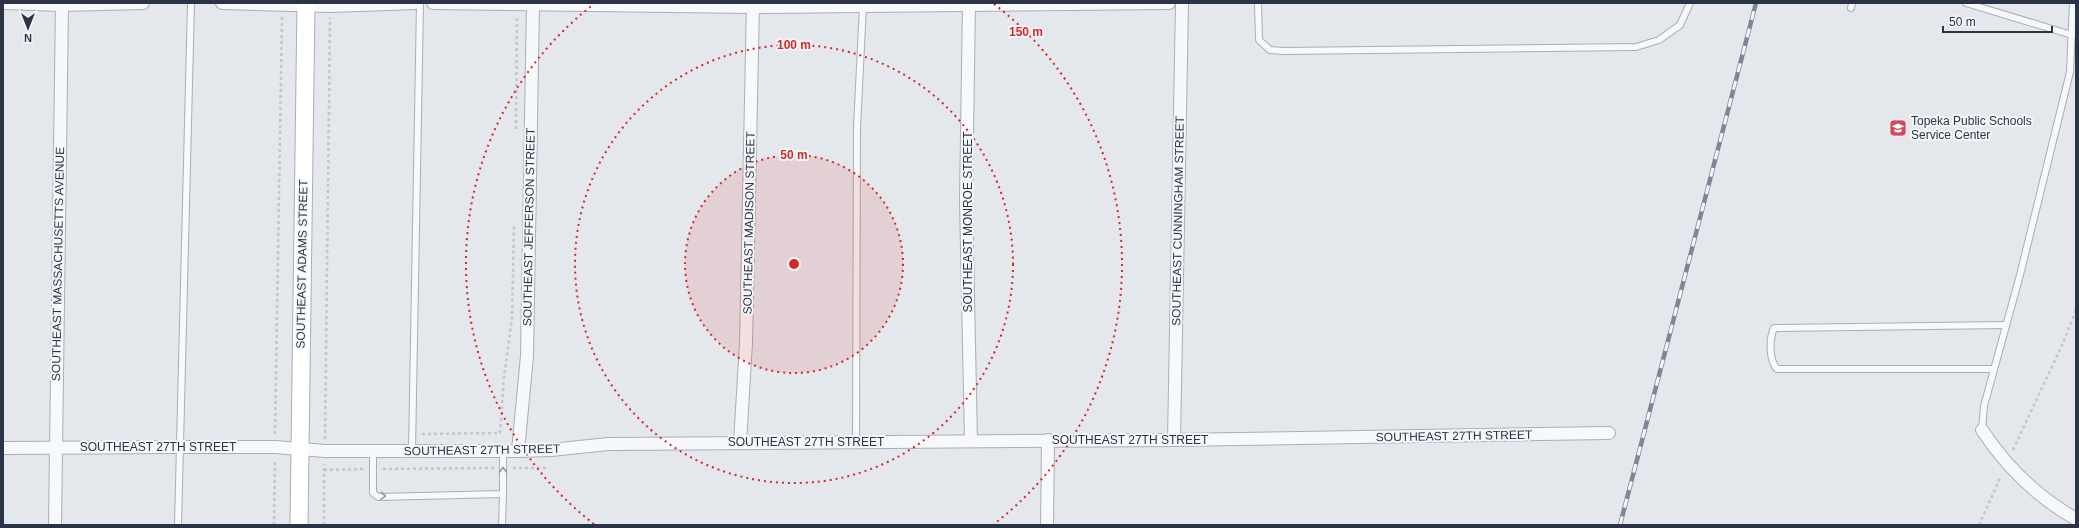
<svg xmlns="http://www.w3.org/2000/svg" width="2079" height="528" font-family="Helvetica,sans-serif">
<rect width="100%" height="100%" fill="#e4e7ec"/>
<g fill="none" stroke-linecap="round" stroke-linejoin="round">
<!-- service casing -->
<g stroke="#a9aeb7" stroke-width="8">
<g id="service">
<path d="M1258 3 1259 40 1270 50 1284 51 1636 47 1659 40 1680 25 1690 3"/>
<path d="M1966 3 2072 35"/>
<path d="M1851 8 1852 3"/>
<path d="M1994 369H1777C1769 360 1769 339 1774 328L2006 325"/>
<path d="M1982 430 1984 406 2020 275 2070 72 2073 3"/>
<path d="M856 442 857 127 863 6"/>
<path d="M373 451V493L378 497 503 494V451"/>
<path d="M412 451 420 3"/>
<path d="M178 525 191 3"/>
<path d="M502 525 503 494"/>
</g>
</g>
<!-- minor casing -->
<g stroke="#a9aeb7" stroke-width="14">
<g id="minor">
<path d="M3 3 62 5 143 3"/>
<path d="M222 3 331 6 415 3"/>
<path d="M433 3 753 7 1169 3"/>
<path d="M969 3 966 200 971 441"/>
<path d="M1982 430C2007 468 2037 497 2076 519"/>
<path d="M1174 440 1182 3"/>
<path d="M740 443 746 343 753 3"/>
<path d="M3 448 179 447H275L325 451H518L551 450 608 444 1174 440 1609 433"/>
<path d="M518 451 527 356 533 3"/>
<path d="M55 525 62 3"/>
<path d="M1047 525 1048 440"/>
</g>
</g>
<!-- secondary casing -->
<g stroke="#a9aeb7" stroke-width="19">
<path id="secondary" d="M299 525 306 3"/>
</g>
<!-- path -->
<g stroke="#c2c5cb" stroke-width="2.5" stroke-dasharray="3 3" stroke-linecap="butt">
<path d="M516 129 517 16"/>
<path d="M275 434 282 17"/>
<path d="M422 434 500 433 504 377 512 318 514 226"/>
<path d="M325 439 330 18"/>
<path d="M2013 450 2063 343 2076 310"/>
<path d="M513 468H546"/>
<path d="M383 469 494 468"/>
<path d="M324 470 364 469"/>
<path d="M274 525 275 459"/>
<path d="M324 525V464"/>
<path d="M1979 525 2001 476"/>
</g>
<!-- service -->
<use href="#service" stroke="#f7f8fa" stroke-width="6"/>
<!-- minor -->
<use href="#minor" stroke="#f7f8fa" stroke-width="12"/>
<!-- secondary -->
<use href="#secondary" stroke="#fff" stroke-width="17"/>
<!-- rail casing -->
<g stroke="#7d8696" stroke-width="4.5">
<path id="rail" d="M1620 525 1756 3"/>
</g>
<!-- rail -->
<use href="#rail" stroke="#f4f6f9" stroke-width="3" stroke-dasharray="9" stroke-linecap="butt"/>
</g>
<!-- one-way arrows -->
<defs><path id="oneway-chevron" d="M-2-3.5L2.5 0L-2 3.5" fill="none" stroke-width="1.6" stroke-linecap="round" stroke-linejoin="round"/></defs>
<g stroke="#9196a0">
<use href="#oneway-chevron" transform="translate(503 470) rotate(-89)"/>
<use href="#oneway-chevron" transform="translate(383 496) rotate(4)"/>
</g>
<!-- distance rings -->
<circle cx="794" cy="264" r="109" fill="#d62828" fill-opacity=".12"/>
<g fill="none" stroke="#d62828" stroke-width="2" stroke-dasharray="2 4">
<circle cx="794" cy="264" r="109"/>
<circle cx="794" cy="264" r="219"/>
<path d="M594 524A328 328 0 0 1 594 4M994 4A328 328 0 0 1 994 524"/>
</g>
<!-- icons -->
<defs>
<g id="school-square" transform="scale(0.9)"><rect x="-9" y="-9" width="18" height="18" rx="4" fill="#d1495b" stroke="#f4f6f9"/><path d="M0-5L7-2L0 1L-7-2ZM-4 1L0 2.5L4 1V4Q0 6-4 4Z" fill="#fff"/></g>
</defs>
<g fill-rule="evenodd">
<use href="#school-square" x="1898" y="128"/>
</g>
<g text-anchor="middle" stroke-width="4" stroke-linejoin="round" paint-order="stroke">
<!-- poi labels -->
<g font-size="12" fill="#2b3445" stroke="#f4f6f9" text-anchor="start">
<text x="1911" y="125">Topeka Public Schools<tspan x="1911" dy="14">Service Center</tspan></text>
</g>
<!-- street labels -->
<g font-size="12" fill="#2b3445" stroke="#f4f6f9">
<text transform="translate(1178 221) rotate(-89)" y="4">SOUTHEAST CUNNINGHAM STREET</text>
<text transform="translate(968 222) rotate(-90)" y="4">SOUTHEAST MONROE STREET</text>
<text transform="translate(749 223) rotate(-89)" y="4">SOUTHEAST MADISON STREET</text>
<text transform="translate(529 227) rotate(-89)" y="4">SOUTHEAST JEFFERSON STREET</text>
<text transform="translate(58 264) rotate(-89)" y="4">SOUTHEAST MASSACHUSETTS AVENUE</text>
<text transform="translate(302 264) rotate(-89)" y="4">SOUTHEAST ADAMS STREET</text>
<text transform="translate(1454 436) rotate(-1)" y="4">SOUTHEAST 27TH STREET</text>
<text x="1130" y="444">SOUTHEAST 27TH STREET</text>
<text x="806" y="446">SOUTHEAST 27TH STREET</text>
<text x="158" y="451">SOUTHEAST 27TH STREET</text>
<text transform="translate(482 450) rotate(-1)" y="4">SOUTHEAST 27TH STREET</text>
</g>
</g>
<circle cx="794" cy="264" r="6" fill="#d62828" stroke="#f4f6f9" stroke-width="2"/>
<g font-size="12" text-anchor="middle" font-weight="bold" fill="#d62828" stroke="#f4f6f9" stroke-width="4" stroke-linejoin="round" paint-order="stroke">
<text x="1026" y="36">150 m</text>
<text x="794" y="49">100 m</text>
<text x="794" y="159">50 m</text>
</g>
<!-- border -->
<rect width="2079" height="528" fill="none" stroke="#2b3445" stroke-width="8"/>
<!-- north arrow -->
<g transform="translate(28 28) rotate(180)" stroke="#f4f6f9" stroke-width="3" paint-order="stroke">
<path d="M0-3L7 15L0 10L-7 15Z" fill="#2b3445"/>
<text y="-6" font-size="11" font-weight="bold" text-anchor="middle" fill="#2b3445">N</text>
</g>
<!-- scale -->
<path d="M1943 26v6h109v-6" fill="none" stroke="#2b3445" stroke-width="2"/>
<text x="1949" y="26" font-size="12" fill="#2b3445" stroke="#f4f6f9" stroke-width="3" paint-order="stroke">50 m</text>
</svg>
